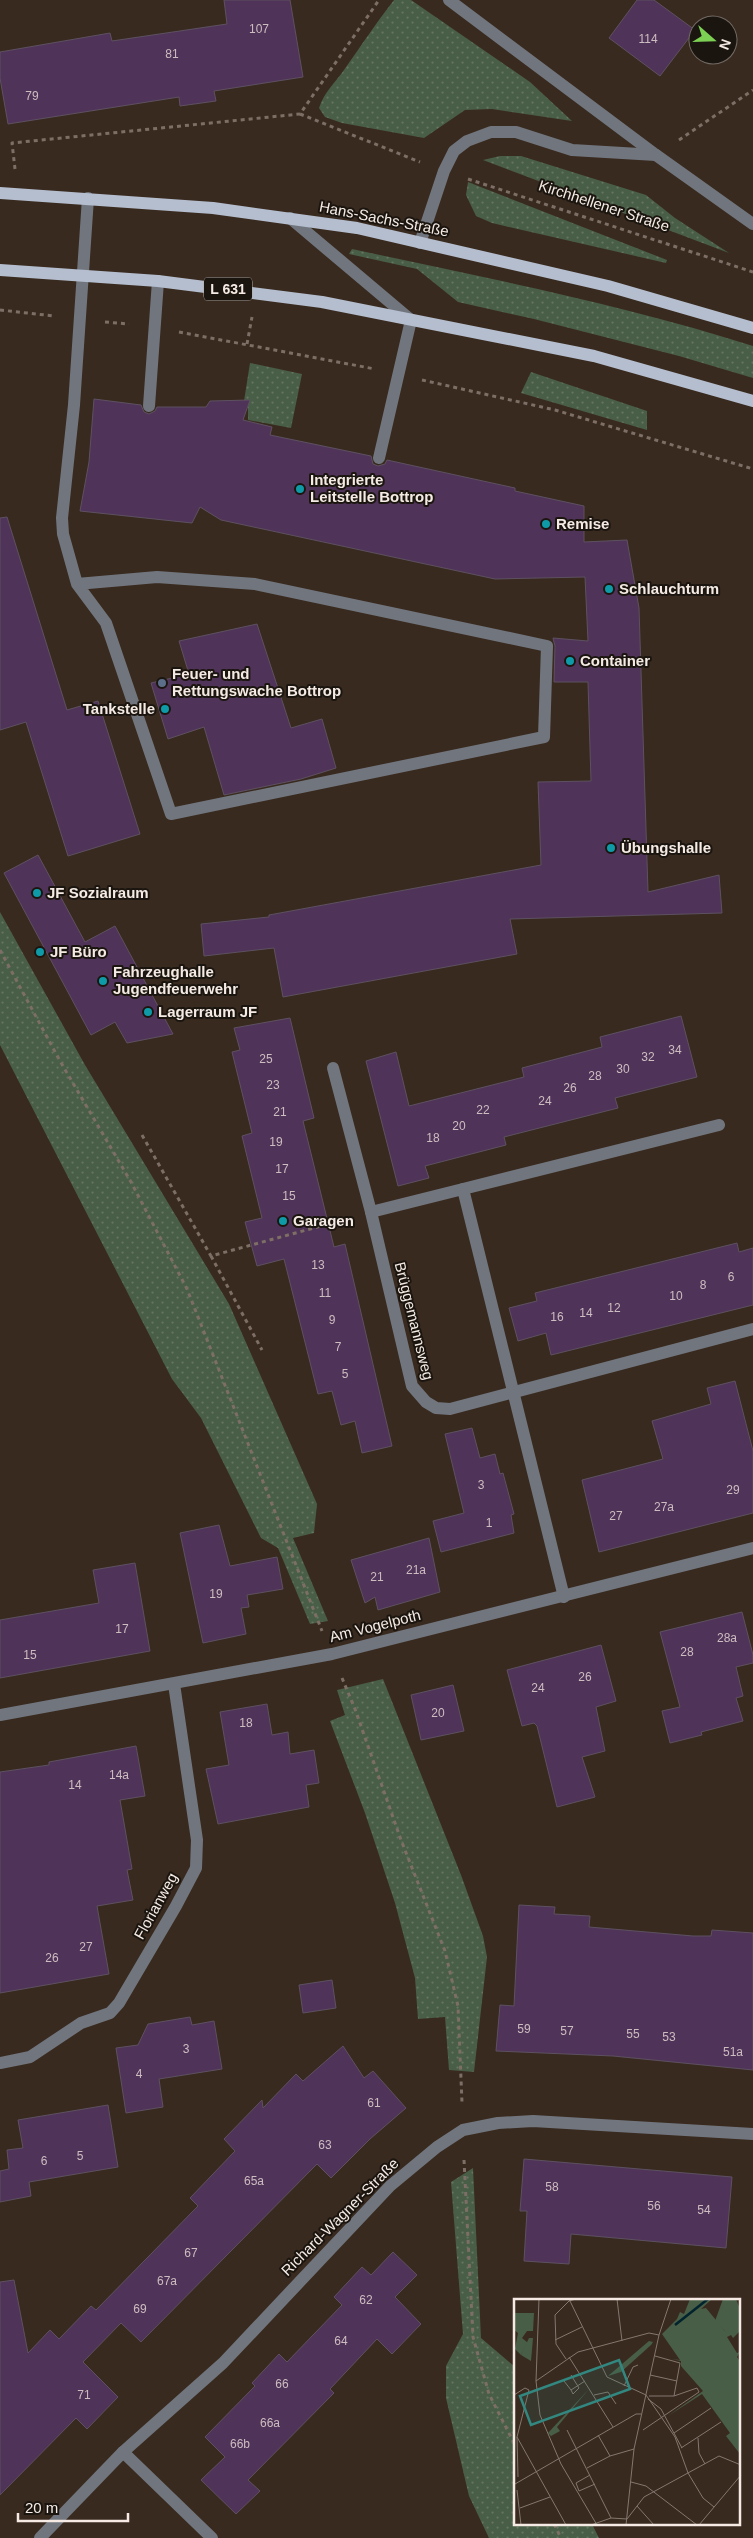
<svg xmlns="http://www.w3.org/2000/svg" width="753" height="2538" font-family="Helvetica,sans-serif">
<defs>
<pattern id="grass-dots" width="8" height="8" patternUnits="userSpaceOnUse" patternTransform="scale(1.25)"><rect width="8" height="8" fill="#495e46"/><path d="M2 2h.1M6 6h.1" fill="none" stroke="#647561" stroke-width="1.8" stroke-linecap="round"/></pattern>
</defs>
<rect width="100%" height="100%" fill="#392a1f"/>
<!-- grass -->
<g fill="url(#grass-dots)">
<path d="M394 0H411L530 82 572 121 492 109 465 110 424 138 342 123 325 117 319 108C325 91 334 84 344 70 361 46 376 23 394 0Z"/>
<path d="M500 156H521L646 195 675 218 729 253 483 160Z"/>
<path d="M468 182 667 260 666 263 492 223 476 216 466 195Z"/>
<path d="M352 249C486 278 622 304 753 346V378L679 356 534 319 458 302 417 269 349 254Z"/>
<path d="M250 363 302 374 291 428 248 420V405L244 401Z"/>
<path d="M531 372 647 411V430L521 393Z"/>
<path d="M0 912 85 1065 229 1304 317 1504 314 1533 293 1538 328 1621 310 1624 278 1548 261 1538 201 1418 172 1379 0 1045Z"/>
<path d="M383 1679 461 1875 483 1936 487 1957 474 2072 449 2070 445 2017 418 2019 415 1978 395 1903 365 1813 330 1721 345 1715 337 1690Z"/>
<path d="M473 2168 481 2338 515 2367 516 2524H592L599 2538H489L469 2496 446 2398V2366L463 2334 451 2182Z"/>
</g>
<!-- building -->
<g fill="#503358" stroke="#5d5161">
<path d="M224 0H290L303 77 214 91 216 101 180 106 179 97 8 124 0 78V52L110 33 112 41 227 24Z"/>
<path d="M637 0H654L695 30 660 76 609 38Z"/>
<path d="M94 399 141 405 144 412 149 414 155 411 157 407H206L210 401 250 400 243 420 272 427 270 435 371 456 373 464 378 466 385 464 387 460 515 488V491L584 506V542L627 540 639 608 648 892 719 875 722 913 510 919 517 954 283 997 274 948 204 956 201 924 269 917V915L541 865 538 782 591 781 588 682H554L555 646 553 638 588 641 585 577 495 579 221 520 200 507 192 523 80 511 89 462Z"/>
<path d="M7 517 67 710 98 701 140 834 68 856 26 722 0 730V518Z"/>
<path d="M257 624 291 728 322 719 336 768 301 779 224 795 204 727 168 739 151 683 189 674 179 641Z"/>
<path d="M38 855 85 942 115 926 173 1034 127 1043 115 1022 91 1035 4 873Z"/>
<path d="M681 1016 697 1077 615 1098 618 1108 504 1137 506 1145 425 1166 429 1178 398 1186 366 1061 396 1052 409 1106 524 1077 522 1068 602 1047 600 1037Z"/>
<path d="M290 1018 314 1118 303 1121 334 1247 345 1244 392 1446 362 1453 355 1421 341 1425 332 1391 318 1394 284 1259 257 1266 245 1222 262 1218 242 1136 252 1133 232 1052 240 1050 234 1028Z"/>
<path d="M737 1243 739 1252 753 1248V1305L551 1355 546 1333 518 1341 509 1308 537 1301 535 1293Z"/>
<path d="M735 1381 753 1451V1513L599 1552 582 1480 663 1459 652 1421 711 1404 707 1388Z"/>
<path d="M472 1428 480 1458 495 1454 500 1474 503 1473 514 1514 511 1515 514 1533 441 1552 433 1521 464 1513 445 1434Z"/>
<path d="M219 1525 230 1566 277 1557 283 1589 247 1595 249 1607 241 1608 246 1634 203 1643 180 1533Z"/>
<path d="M429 1538 440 1592 378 1610 375 1597 365 1603 351 1560Z"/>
<path d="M135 1563 150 1651 0 1678V1620L99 1603 93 1570Z"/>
<path d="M742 1612 753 1655V1663L736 1667 743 1696 736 1698 743 1721 701 1732 702 1735 670 1743 662 1711 680 1707 660 1632Z"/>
<path d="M601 1645 616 1701 596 1707 605 1751 582 1757 595 1797 557 1807 537 1726 534 1723 522 1726 507 1670Z"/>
<path d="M453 1685 464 1731 421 1740 411 1695Z"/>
<path d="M267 1704 272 1735 288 1732 290 1754 314 1750 319 1783 306 1785 309 1807 218 1824 206 1769 229 1765 220 1712Z"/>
<path d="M136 1746 145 1796 120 1800 132 1869 127 1870 133 1900 97 1906 109 1974 0 1993V1772L49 1765V1762Z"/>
<path d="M519 1905 555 1907 554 1914 590 1916 589 1927 693 1936H711L712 1930 753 1933V2070L613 2056 496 2051 500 2005 514 2006Z"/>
<path d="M332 1980 336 2008 303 2013 299 1985Z"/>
<path d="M190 2017 192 2025 214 2021 222 2069 159 2079 163 2107 126 2113 116 2048 138 2045 148 2024Z"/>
<path d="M343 2046 364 2078 373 2071 406 2108 370 2139 331 2178 317 2164 141 2342 121 2323 83 2362 118 2397 87 2429 76 2418 0 2495V2282L14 2280 28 2353 50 2330 59 2339 91 2306 96 2310 198 2206 190 2198 235 2151 224 2139 262 2100 263 2108 296 2074 303 2081Z"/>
<path d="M108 2105 118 2167 29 2182 31 2196 0 2202V2171L9 2169 7 2150 23 2148 18 2120Z"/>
<path d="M524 2159 732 2177 726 2248 571 2234 569 2264 524 2261 527 2211H520Z"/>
<path d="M393 2252 417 2275 395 2297 421 2324 392 2354 377 2339 330 2389 334 2393 248 2480 260 2491 236 2514 201 2480 225 2457 205 2437 255 2386 252 2383 279 2354 287 2362 342 2305 334 2297 362 2267 371 2275Z"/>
</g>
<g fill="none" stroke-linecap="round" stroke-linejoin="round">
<!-- path -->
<g stroke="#7d6f66" stroke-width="3" stroke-dasharray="4 4" stroke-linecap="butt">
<path d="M300 114 420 162"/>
<path d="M679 140 753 90"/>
<path d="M15 169 12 143 300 114 379 0"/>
<path d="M468 179 753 272"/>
<path d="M0 310 54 316"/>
<path d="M105 322 129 324"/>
<path d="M179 332 375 369"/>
<path d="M247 344 252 317"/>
<path d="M422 380 555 410 753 469"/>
<path d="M0 950 60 1061 131 1182 187 1289 322 1631"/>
<path d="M142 1135 211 1256 347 1219"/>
<path d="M211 1256 262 1350"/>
<path d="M342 1678 355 1709 401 1840 445 1951 458 2006 462 2103"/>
<path d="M464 2160 473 2337 489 2394 516 2447"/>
<path d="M554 2524 561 2538"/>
</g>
<!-- minor -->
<g stroke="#71767e" stroke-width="12">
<path d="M449 0 656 155 753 224"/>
<path d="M290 218 411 320 379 458"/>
<path d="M420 243 444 171 454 151 467 141 491 132H516L572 150 656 155"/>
<path d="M149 406 158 281"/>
<path d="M77 584 157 577 255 584 547 646 544 737 171 814 106 623 77 584 63 534 62 518 74 405 88 198"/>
<path d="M333 1068 371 1212"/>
<path d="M463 1189 371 1212 412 1386 426 1402 436 1408 450 1409 753 1329"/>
<path d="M564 1597 463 1189 719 1125"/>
<path d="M0 1715 332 1654 753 1548"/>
<path d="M0 2063 30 2057 81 2023 110 2013 119 2003 176 1906 196 1868 197 1840 174 1684"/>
<path d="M123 2452 212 2538"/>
<path d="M40 2538 123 2452 223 2363 390 2186 437 2147 463 2130 498 2123 533 2121 753 2134"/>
</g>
<!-- major -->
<g stroke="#b4bece" stroke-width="12">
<path d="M0 193 213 208 357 228 608 286 753 328"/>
<path d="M0 270 158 281 322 302 594 356 753 401"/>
</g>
</g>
<!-- markers -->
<g fill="#0f9aa8" stroke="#1b1510" stroke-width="2">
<circle cx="300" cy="489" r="5"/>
<circle cx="546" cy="524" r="5"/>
<circle cx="609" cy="589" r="5"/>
<circle cx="570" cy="661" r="5"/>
<circle cx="165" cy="709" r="5"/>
<circle cx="611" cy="848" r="5"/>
<circle cx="37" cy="893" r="5"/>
<circle cx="40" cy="952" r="5"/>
<circle cx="103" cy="981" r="5"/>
<circle cx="148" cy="1012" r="5"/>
<circle cx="283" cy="1221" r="5"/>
</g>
<circle fill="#5c6f8a" stroke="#1b1510" stroke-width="2" cx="162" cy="683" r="5"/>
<g text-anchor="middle" stroke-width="4" stroke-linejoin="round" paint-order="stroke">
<!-- number labels -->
<g font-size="12" fill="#ccbdc1">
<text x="259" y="33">107</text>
<text x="648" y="43">114</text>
<text x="172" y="58">81</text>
<text x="32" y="100">79</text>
<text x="675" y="1054">34</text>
<text x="648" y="1061">32</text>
<text x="266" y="1063">25</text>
<text x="623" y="1073">30</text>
<text x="595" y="1080">28</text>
<text x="273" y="1089">23</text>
<text x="570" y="1092">26</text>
<text x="545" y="1105">24</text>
<text x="483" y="1114">22</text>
<text x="280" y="1116">21</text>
<text x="459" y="1130">20</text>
<text x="433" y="1142">18</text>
<text x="276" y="1146">19</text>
<text x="282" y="1173">17</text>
<text x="289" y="1200">15</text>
<text x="318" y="1269">13</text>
<text x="731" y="1281">6</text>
<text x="703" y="1289">8</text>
<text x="325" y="1297">11</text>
<text x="676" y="1300">10</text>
<text x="614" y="1312">12</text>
<text x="586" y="1317">14</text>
<text x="557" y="1321">16</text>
<text x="332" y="1324">9</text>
<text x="338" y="1351">7</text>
<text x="345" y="1378">5</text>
<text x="481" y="1489">3</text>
<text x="733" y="1494">29</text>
<text x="664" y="1511">27a</text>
<text x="616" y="1520">27</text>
<text x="489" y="1527">1</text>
<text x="416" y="1574">21a</text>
<text x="377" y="1581">21</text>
<text x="216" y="1598">19</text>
<text x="122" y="1633">17</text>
<text x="727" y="1642">28a</text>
<text x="687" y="1656">28</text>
<text x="30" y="1659">15</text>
<text x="585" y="1681">26</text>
<text x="538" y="1692">24</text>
<text x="438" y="1717">20</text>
<text x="246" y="1727">18</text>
<text x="119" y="1779">14a</text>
<text x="75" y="1789">14</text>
<text x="86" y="1951">27</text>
<text x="52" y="1962">26</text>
<text x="524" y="2033">59</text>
<text x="567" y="2035">57</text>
<text x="633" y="2038">55</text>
<text x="669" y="2041">53</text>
<text x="186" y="2053">3</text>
<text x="733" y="2056">51a</text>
<text x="139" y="2078">4</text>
<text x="374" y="2107">61</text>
<text x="325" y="2149">63</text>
<text x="80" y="2160">5</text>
<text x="44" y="2165">6</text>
<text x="254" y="2185">65a</text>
<text x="552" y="2191">58</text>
<text x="654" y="2210">56</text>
<text x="704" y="2214">54</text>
<text x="191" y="2257">67</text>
<text x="167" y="2285">67a</text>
<text x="366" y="2304">62</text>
<text x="140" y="2313">69</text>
<text x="341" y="2345">64</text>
<text x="282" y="2388">66</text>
<text x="84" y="2399">71</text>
<text x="270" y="2427">66a</text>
<text x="240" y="2448">66b</text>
</g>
<!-- shield labels -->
<rect fill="#1b1510" stroke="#b4aba4" stroke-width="1" x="204" y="277.5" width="48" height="23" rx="4"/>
<g font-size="14" font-weight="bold" fill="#f5ebe4">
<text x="228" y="294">L 631</text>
</g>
<!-- street labels -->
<g font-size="15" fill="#f5ebe4" stroke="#1b1510">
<text transform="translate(604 206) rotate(18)" y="5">Kirchhellener Straße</text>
<text transform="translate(384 219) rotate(11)" y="5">Hans-Sachs-Straße</text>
<text transform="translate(414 1321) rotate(76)" y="5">Brüggemannsweg</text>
<text transform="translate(375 1626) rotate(-14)" y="5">Am Vogelpoth</text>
<text transform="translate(156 1906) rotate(-61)" y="5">Florianweg</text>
<text transform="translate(340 2217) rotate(-45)" y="5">Richard-Wagner-Straße</text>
</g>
<!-- poi labels -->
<g font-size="15" font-weight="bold" fill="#f5ebe4" stroke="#1b1510" text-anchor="start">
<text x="310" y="485">Integrierte<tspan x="310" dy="17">Leitstelle Bottrop</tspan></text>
<text x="556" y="529">Remise</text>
<text x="619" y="594">Schlauchturm</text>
<text x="580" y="666">Container</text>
<text x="172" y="679">Feuer- und<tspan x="172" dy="17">Rettungswache Bottrop</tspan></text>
<text x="155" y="714" text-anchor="end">Tankstelle</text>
<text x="621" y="853">Übungshalle</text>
<text x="47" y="898">JF Sozialraum</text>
<text x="50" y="957">JF Büro</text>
<text x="113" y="977">Fahrzeughalle<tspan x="113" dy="17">Jugendfeuerwehr</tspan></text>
<text x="158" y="1017">Lagerraum JF</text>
<text x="293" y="1226">Garagen</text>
</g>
</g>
<!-- overview -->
<g transform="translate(514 2299)">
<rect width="226" height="226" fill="#392a1f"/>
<path d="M176 0H198L187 10 192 9 211 32H226L219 39 217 36 213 38 223 54 226 53 223 58 227 64 226 155 212 137 216 134 188 95 154 117 189 92 167 67V62L158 60 166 61 148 35 163 20 166 13 170 15ZM0 14H20L19 32H13L8 39 14 44 7 56 1 50 4 34 0 31ZM135 42 139 43 137 46 107 73 94 77ZM75 90 43 128 46 132 37 137 34 134Z" fill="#495e46"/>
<path d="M15 39H19L17 62 7 56Z" fill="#495e46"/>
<path d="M209 0H222L226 10V32L222 34 211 32 201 22Z" fill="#495e46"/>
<path fill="none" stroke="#01232e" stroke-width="2.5" d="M161 26 194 0"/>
<path fill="none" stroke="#84776e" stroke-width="1" d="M25 0 22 82 26 116 47 165 83 226M55 0 93 78 132 96 161 138 174 174 189 199 200 208M103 0 108 42M41 41 68 28M141 57 166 64 160 97M55 58 99 128M52 60 42 45 41 16 55 2 62 0M136 76 163 82M22 82 64 53 135 34 145 36M50 82 57 91 71 82M110 87 119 68 124 66M57 91 59 95 65 89 57 76M0 96 11 89 15 91 3 138 4 178M80 96 94 93 102 105M134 100 147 110 168 149M53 131 97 219M129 131 185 93 183 89 160 97H135M160 134 197 109M84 136 96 157M3 138 52 226M184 139 185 154 191 165M167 149 207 123M73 169 96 157 120 150M76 176 62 184 65 192 81 185M117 183 132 187 183 226M1 185 122 115H127M3 191 7 226M123 207 140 226M6 209 36 198M77 226 97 219 113 220 130 198 205 157 227 166M112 226 120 150 145 36 157 0M185 226 227 176"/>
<path fill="#328880" fill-opacity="0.15" stroke="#328880" stroke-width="2.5" d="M105 61 116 90 17 126 6 97Z"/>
<rect width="226" height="226" fill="none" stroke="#f5ebe4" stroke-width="2.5"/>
</g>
<!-- north arrow -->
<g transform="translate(713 40) rotate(110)"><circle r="24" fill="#1b1510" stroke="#726b65"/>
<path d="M0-4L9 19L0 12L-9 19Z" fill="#7cd155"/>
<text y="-8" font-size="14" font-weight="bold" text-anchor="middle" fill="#f5ebe4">N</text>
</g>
<!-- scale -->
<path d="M18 2513v8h110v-8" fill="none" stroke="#f5ebe4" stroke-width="2.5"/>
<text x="25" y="2513" font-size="15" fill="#f5ebe4" stroke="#1b1510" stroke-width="4" paint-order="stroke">20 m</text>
</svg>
